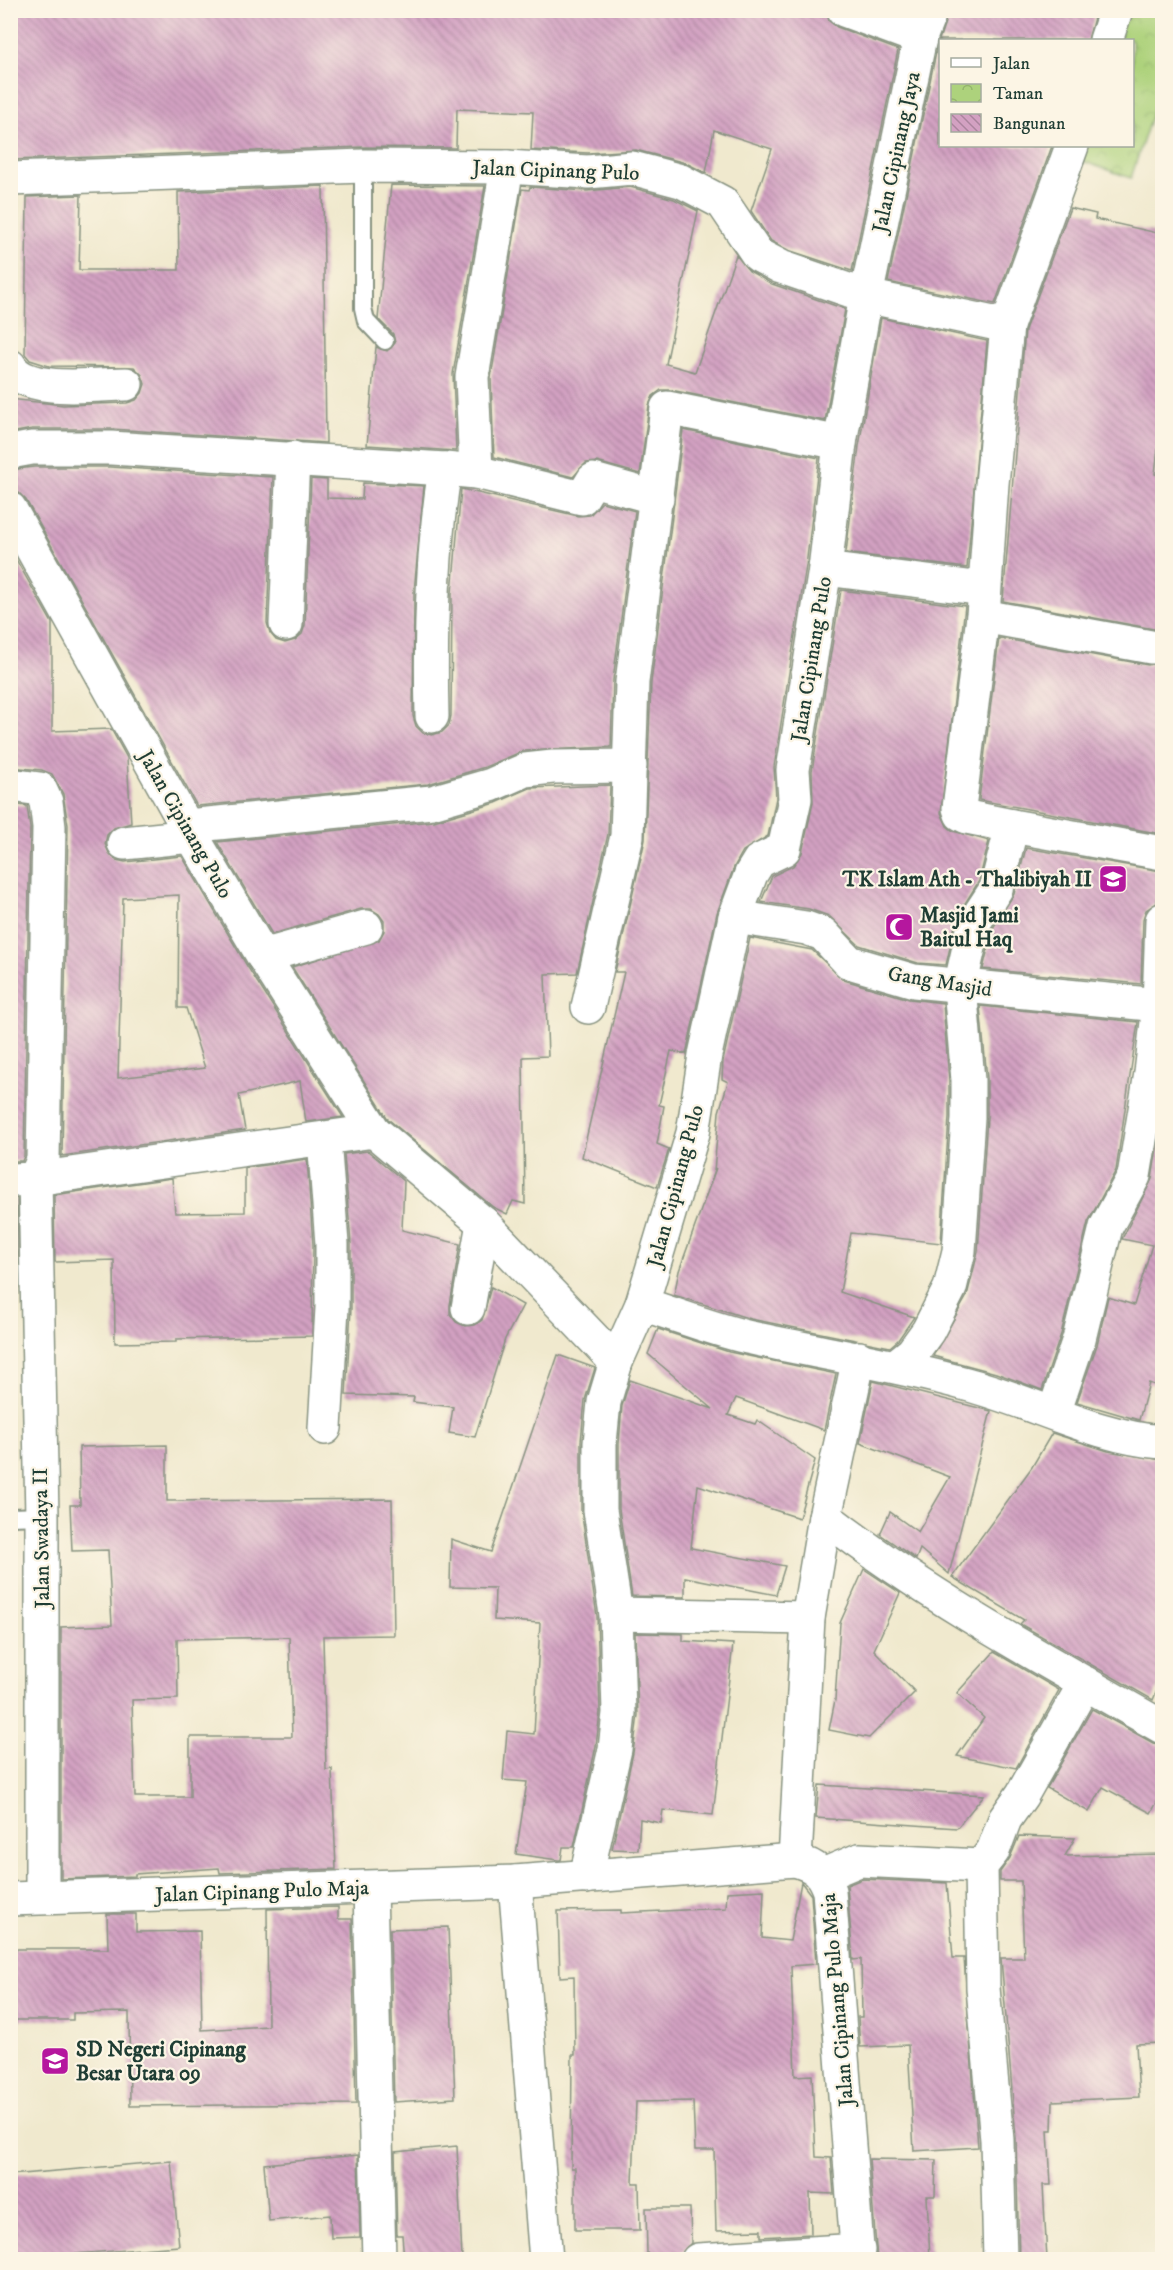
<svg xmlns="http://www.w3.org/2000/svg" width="1173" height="2270" font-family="'IM FELL DW Pica',serif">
<defs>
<pattern id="park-crowns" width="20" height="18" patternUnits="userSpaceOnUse" patternTransform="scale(1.5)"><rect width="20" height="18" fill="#add27c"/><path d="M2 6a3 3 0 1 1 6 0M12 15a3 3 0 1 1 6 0" fill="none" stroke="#94b56c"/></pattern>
<pattern id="building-back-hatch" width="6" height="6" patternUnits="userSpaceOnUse" patternTransform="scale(1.5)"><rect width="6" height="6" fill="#d3a1c2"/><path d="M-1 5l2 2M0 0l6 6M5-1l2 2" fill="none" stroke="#ab849e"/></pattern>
</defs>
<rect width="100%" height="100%" fill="#fcf5e5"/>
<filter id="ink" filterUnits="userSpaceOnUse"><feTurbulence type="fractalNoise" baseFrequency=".0167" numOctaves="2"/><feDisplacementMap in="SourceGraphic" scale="12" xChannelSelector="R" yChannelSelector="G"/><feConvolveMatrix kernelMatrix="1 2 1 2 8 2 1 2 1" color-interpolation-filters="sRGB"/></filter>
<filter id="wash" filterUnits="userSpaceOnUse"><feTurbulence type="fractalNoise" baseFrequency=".008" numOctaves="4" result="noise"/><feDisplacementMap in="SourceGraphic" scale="24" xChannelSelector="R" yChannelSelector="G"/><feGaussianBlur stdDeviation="1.35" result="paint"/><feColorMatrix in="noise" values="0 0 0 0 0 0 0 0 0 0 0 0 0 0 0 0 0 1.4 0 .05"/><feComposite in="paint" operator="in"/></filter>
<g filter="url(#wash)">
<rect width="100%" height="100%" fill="#f0e9ce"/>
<!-- park -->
<path fill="url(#park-crowns)" stroke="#668858" stroke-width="1.5" d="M1123 11H1162V83L1131 178 1073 158 1078 146H1132V40H1113Z"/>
<g id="blocks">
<!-- building -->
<g fill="url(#building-back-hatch)" fill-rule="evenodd">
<path d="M10 10H135L238 15V10H826L829 21 837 27 898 50 852 271 788 250 771 241 751 211 772 149 714 130 706 173 686 163 636 150 588 153 531 150 533 112 457 109 456 148 362 147 10 160Z"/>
<path d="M949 10H1096L1088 40H940V146H1052L995 304 888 282 938 43Z"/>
<path d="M391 185 485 186 453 374 456 451 367 445 376 347 387 351 395 343 393 334 378 319Z"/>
<path d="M323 186 326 443 112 429H32L10 433V399L63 405 127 403 136 400 142 393 145 384 142 375 134 367 49 366 30 360 25 354 27 197 81 195 79 270H179L178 192Z"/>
<path d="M530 187 587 191 630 187 674 199 698 211 666 364 695 372 736 255 749 271 772 284 845 309 825 421 671 390H661L653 396 649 405 640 474 597 462 586 463 573 477 494 457 491 378 522 189 529 190Z"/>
<path d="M1070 208 1096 214 1095 219 1162 234V414L1155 474 1162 476V632L1154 629 1003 601 1025 330Z"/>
<path d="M881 318 987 341 967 568 846 553 859 446Z"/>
<path d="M683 430 819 458 806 566 774 767 776 798 768 836 743 851 734 867 717 913 686 1054 671 1051 659 1105 664 1106 657 1144 669 1149 657 1187 582 1157 624 972H615L645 840 651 683Z"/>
<path d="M34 467H110L273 477 267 623 270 633 276 640 285 643 295 640 302 634 305 625 311 479 327 480V498L362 499 363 483 424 486 414 591 413 716 416 726 423 733 432 735 442 732 449 725 451 716 452 593 461 489 578 516 590 515 602 502 635 511 613 680 611 747 523 751 485 767 428 784 197 806 26 500 19 493 10 490V470Z"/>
<path d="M10 556H14L52 623V731L111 729 127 758 131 823 114 828 107 835 105 844 109 853 116 860 125 862 182 856 247 966 343 1117 306 1122 300 1081 239 1095 245 1130 62 1156 68 825 63 794 52 774 42 770 10 767ZM179 895 178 1008H186L205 1068 118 1078 123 898Z"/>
<path d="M841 590 965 606 941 813 947 826 953 831 989 841 979 881 957 916 946 965 918 963 859 945 829 916 809 909 761 902 772 876 793 866 802 853 813 803 812 771Z"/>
<path d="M999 638 1148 665 1162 661V834L979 800Z"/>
<path d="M610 785 608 834 577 973 545 974 548 1056 523 1057 525 1204 513 1201 507 1214 493 1207 388 1119 292 967 379 940 384 931V921L379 914 371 909H361L272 934 217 842 434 821 496 803 530 788Z"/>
<path d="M10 804 27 806 30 828 24 1156 22 1161H10Z"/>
<path d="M1026 848 1161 871 1157 903 1146 910 1143 919 1141 984 983 969 993 928 1014 894Z"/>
<path d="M750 938 812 950 844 980 909 999 943 1003 949 1081V1117L941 1243 851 1233 840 1292 914 1317 898 1340 890 1347 751 1319 674 1295 679 1271 716 1168 714 1171 719 1112 728 1082 722 1079 723 1061Z"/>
<path d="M980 1006 1138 1022 1116 1170 1088 1222 1061 1334 1042 1390 996 1373 933 1356 967 1296 978 1252 987 1118V1078Z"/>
<path d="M1162 1118V1388L1149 1383 1139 1420 1077 1402 1097 1345 1108 1297 1134 1305 1152 1245 1122 1239 1152 1179Z"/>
<path d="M368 1151 404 1181 402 1230 460 1244 450 1305V1314L456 1322 465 1326 475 1325 482 1320 491 1287 523 1305 505 1339 475 1437 449 1433 453 1407 413 1402 414 1397 346 1395 351 1309V1244L344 1154Z"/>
<path d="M307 1159 313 1245 312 1336 176 1339V1342L115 1343 114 1260 55 1262 54 1195 172 1178 175 1213 245 1212V1168Z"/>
<path d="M17 1198 18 1264H10V1199Z"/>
<path d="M658 1329 729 1352 836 1374 824 1430 736 1398 728 1415 755 1424 757 1420 815 1460 799 1518 698 1485 691 1548 785 1566 776 1595 685 1577V1597L632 1596 619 1509V1444L622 1406 630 1380 713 1409 648 1354Z"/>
<path d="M558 1355 595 1368 585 1400 581 1441V1510L597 1616 600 1712 596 1746 574 1847H563L561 1860H558L516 1854 527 1782 503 1780 507 1731 534 1734 540 1623 494 1620 495 1588 450 1587 451 1539 491 1552Z"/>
<path d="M873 1381 991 1411 949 1574 920 1549 916 1559 880 1534 890 1512 918 1532 950 1477 860 1443Z"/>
<path d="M1052 1433 1108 1451 1162 1460V1678L1153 1700 1020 1624 1024 1620 952 1577 1032 1467Z"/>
<path d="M167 1445V1501L392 1499 394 1635 323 1636 326 1770 332 1769 336 1869 220 1873 219 1868 135 1874V1876L61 1879V1627L112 1625 108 1550 72 1551 70 1505H80L79 1447ZM289 1637 292 1737H190V1797H135L132 1700 178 1699 177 1639Z"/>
<path d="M864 1569 900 1593 874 1650 915 1692 869 1738 829 1730 835 1700 840 1623Z"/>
<path d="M635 1633 683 1634V1641L733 1644 713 1815 663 1810 661 1823 640 1819 638 1850 612 1849 633 1753 638 1715Z"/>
<path d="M994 1652 1059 1690 1016 1768 957 1756 984 1718 957 1693Z"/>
<path d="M1092 1709 1153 1743 1162 1746V1793L1151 1813 1103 1787 1089 1812 1047 1788Z"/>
<path d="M819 1785 984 1795 957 1828 816 1818Z"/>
<path d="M1019 1836 1075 1838 1065 1856 1162 1854V2043L1136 2044 1139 2097 1053 2101 1052 2130H1048L1051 2185H1043L1047 2259H1019L1016 2138 1001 1958H1024L1021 1881H1000V1872L1010 1858Z"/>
<path d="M862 1879 947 1883 953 1958H964L978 2147 914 2151 908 2045 860 2047 858 2017H862L861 1959 853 1960 847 1885Z"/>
<path d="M801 1882 811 1895 816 1964 791 1966 795 2076 812 2075 816 2157 831 2158 834 2194 810 2193 811 2234 761 2237V2230L716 2231 714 2150H695L693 2101 636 2102 633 2183H639L640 2230H575V2168H571L572 2055H575L574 1976 560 1977 558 1911 621 1910V1913L726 1908 727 1892 764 1890 762 1938 790 1941Z"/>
<path d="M338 1907V1919H352L356 2104 130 2106 129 2012 73 2013V2020H10V1949H108L107 1914H136V1932L200 1931 202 2030 268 2026 267 1909Z"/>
<path d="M448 1927 455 2098 394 2102 390 1929Z"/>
<path d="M457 2146 462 2259H404L402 2235H397L395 2152Z"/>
<path d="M358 2155 360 2237 331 2238 330 2215 269 2221 264 2164Z"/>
<path d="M869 2159 936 2160 935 2196H927L930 2259H877Z"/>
<path d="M171 2161 179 2246 10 2259V2175Z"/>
<path d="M646 2208H690L691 2243 681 2254H647Z"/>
</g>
</g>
</g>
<g filter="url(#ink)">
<use href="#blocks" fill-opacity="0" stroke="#889381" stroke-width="1.5"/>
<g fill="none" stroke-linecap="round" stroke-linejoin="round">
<!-- lane casing -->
<g stroke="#889381" stroke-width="20">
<g id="lane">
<path d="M363 166V308L366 321 385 341"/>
<path d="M10 1517 42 1516"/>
</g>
</g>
<!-- street casing -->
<g stroke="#889381" stroke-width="36">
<g id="street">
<path d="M844 10 920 38"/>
<path d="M1106 40 1116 10"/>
<path d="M10 179 363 166 507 167 588 172 632 168 681 181 723 203 758 255 781 267 866 296 1007 326"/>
<path d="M10 366C26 395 97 384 126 384"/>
<path d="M10 452 32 448H111L445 469 476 472 582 498 593 480 657 498"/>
<path d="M476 472 472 377 507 167"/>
<path d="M10 509 192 836 263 956 374 1131"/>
<path d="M825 569 984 589"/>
<path d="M983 616 1151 647"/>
<path d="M286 624 293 458"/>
<path d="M432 716C430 633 432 550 445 469"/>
<path d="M10 785 40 789 46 802 49 827 43 1160 35 1179"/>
<path d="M187 826 432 802 491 785 525 770 553 767 630 766"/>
<path d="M1012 826 1162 853"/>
<path d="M124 843 192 836"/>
<path d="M735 917 806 928 823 934 849 962 914 981 1159 1005"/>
<path d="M263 956 366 927"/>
<path d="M588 1007 627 836 632 682 667 408 840 443"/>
<path d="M324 1139 332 1244V1308L325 1428"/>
<path d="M35 1179 42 1516V1897"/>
<path d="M10 1180 35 1179 374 1131 483 1223 616 1362"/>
<path d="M642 1304C677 1315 712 1329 747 1337 820 1353 894 1364 966 1384 1031 1401 1096 1437 1162 1442"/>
<path d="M468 1308 483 1223"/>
<path d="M897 1365 912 1353 928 1331 950 1288 959 1251 968 1118V1080L960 987 975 921 996 889 1012 826 967 817 961 814 959 808 983 616 992 484 1007 326 1072 146"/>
<path d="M1054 1413 1079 1339 1106 1227 1134 1176 1151 1073 1159 1005 1162 920"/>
<path d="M825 1517C930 1598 1048 1662 1162 1727"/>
<path d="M616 1614 808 1618"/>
<path d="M795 1860 808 1618 825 1517 859 1358"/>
<path d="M823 1875 859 1860 981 1866"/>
<path d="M586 1877 615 1749 619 1713 616 1614 600 1510V1443L604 1402 616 1362 642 1304 693 1133 705 1055 735 917 751 874 759 861 784 849 795 799 793 770 825 569 840 443 866 296 920 38 931 10"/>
<path d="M515 1882 546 2260"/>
<path d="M370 1888 379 2260"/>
<path d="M10 1899 515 1882 795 1860C815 1866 822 1871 829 1891L858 2260"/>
<path d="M698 2260 858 2250"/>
<path d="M1000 2260 997 2140 983 1988 981 1866 993 1851 1005 1819 1022 1795 1085 1683"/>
</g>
</g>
<!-- lane -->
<use href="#lane" stroke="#fff" stroke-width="16"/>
<!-- street -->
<use href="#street" stroke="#fff" stroke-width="33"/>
</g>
</g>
<!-- icons -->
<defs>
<g id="school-square" transform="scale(1.5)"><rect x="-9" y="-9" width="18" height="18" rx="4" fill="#b5179e" stroke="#fcf5e5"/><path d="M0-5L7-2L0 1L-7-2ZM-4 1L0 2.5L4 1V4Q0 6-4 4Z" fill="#fff"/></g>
<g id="mosque-square" transform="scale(1.5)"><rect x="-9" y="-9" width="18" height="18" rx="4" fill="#b5179e" stroke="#fcf5e5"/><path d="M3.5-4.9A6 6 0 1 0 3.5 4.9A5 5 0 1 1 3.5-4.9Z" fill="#fff"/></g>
</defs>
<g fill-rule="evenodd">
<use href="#school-square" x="1113" y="879"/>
<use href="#mosque-square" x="899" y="927"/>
<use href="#school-square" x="55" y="2061"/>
</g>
<g text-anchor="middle" stroke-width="4.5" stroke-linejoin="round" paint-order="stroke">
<!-- street labels -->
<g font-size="21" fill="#1f3d34" stroke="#fcf5e5">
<text transform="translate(896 152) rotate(-78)" y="7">Jalan Cipinang Jaya</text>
<text transform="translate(556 170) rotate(2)" y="7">Jalan Cipinang Pulo</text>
<text transform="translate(811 659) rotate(-81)" y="7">Jalan Cipinang Pulo</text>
<text transform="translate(186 824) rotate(60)" y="7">Jalan Cipinang Pulo</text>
<text transform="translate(940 981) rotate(9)" y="7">Gang Masjid</text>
<text transform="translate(675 1186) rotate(-75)" y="7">Jalan Cipinang Pulo</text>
<text transform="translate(41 1538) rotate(-91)" y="7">Jalan Swadaya II</text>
<text transform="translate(262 1891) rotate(-2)" y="7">Jalan Cipinang Pulo Maja</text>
<text transform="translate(837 2000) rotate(-95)" y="7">Jalan Cipinang Pulo Maja</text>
</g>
<!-- poi labels -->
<g font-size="21" font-weight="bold" fill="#1f3d34" stroke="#fcf5e5" text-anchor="start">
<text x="1092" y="886" text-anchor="end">TK Islam Ath - Thalibiyah II</text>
<text x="920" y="922">Masjid Jami<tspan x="920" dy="24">Baitul Haq</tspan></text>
<text x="76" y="2056">SD Negeri Cipinang<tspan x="76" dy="24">Besar Utara 09</tspan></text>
</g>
</g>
<!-- margin -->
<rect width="1173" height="2270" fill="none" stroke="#fcf5e5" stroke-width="36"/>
<!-- legend -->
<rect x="939" y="39" width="195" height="108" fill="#fcf5e5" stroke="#a4ab9e" stroke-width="1.5"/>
<rect x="951" y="58" width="30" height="9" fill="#ffffff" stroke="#a4ab9e" stroke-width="1.5"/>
<text x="993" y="69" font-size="18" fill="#1f3d34">Jalan</text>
<rect x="951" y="84" width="30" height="18" fill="url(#park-crowns)" stroke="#a4ab9e" stroke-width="1.5"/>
<text x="993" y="99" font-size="18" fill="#1f3d34">Taman</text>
<rect x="951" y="114" width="30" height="18" fill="url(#building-back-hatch)" stroke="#a4ab9e" stroke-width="1.5"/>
<text x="993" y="129" font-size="18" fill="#1f3d34">Bangunan</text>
</svg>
